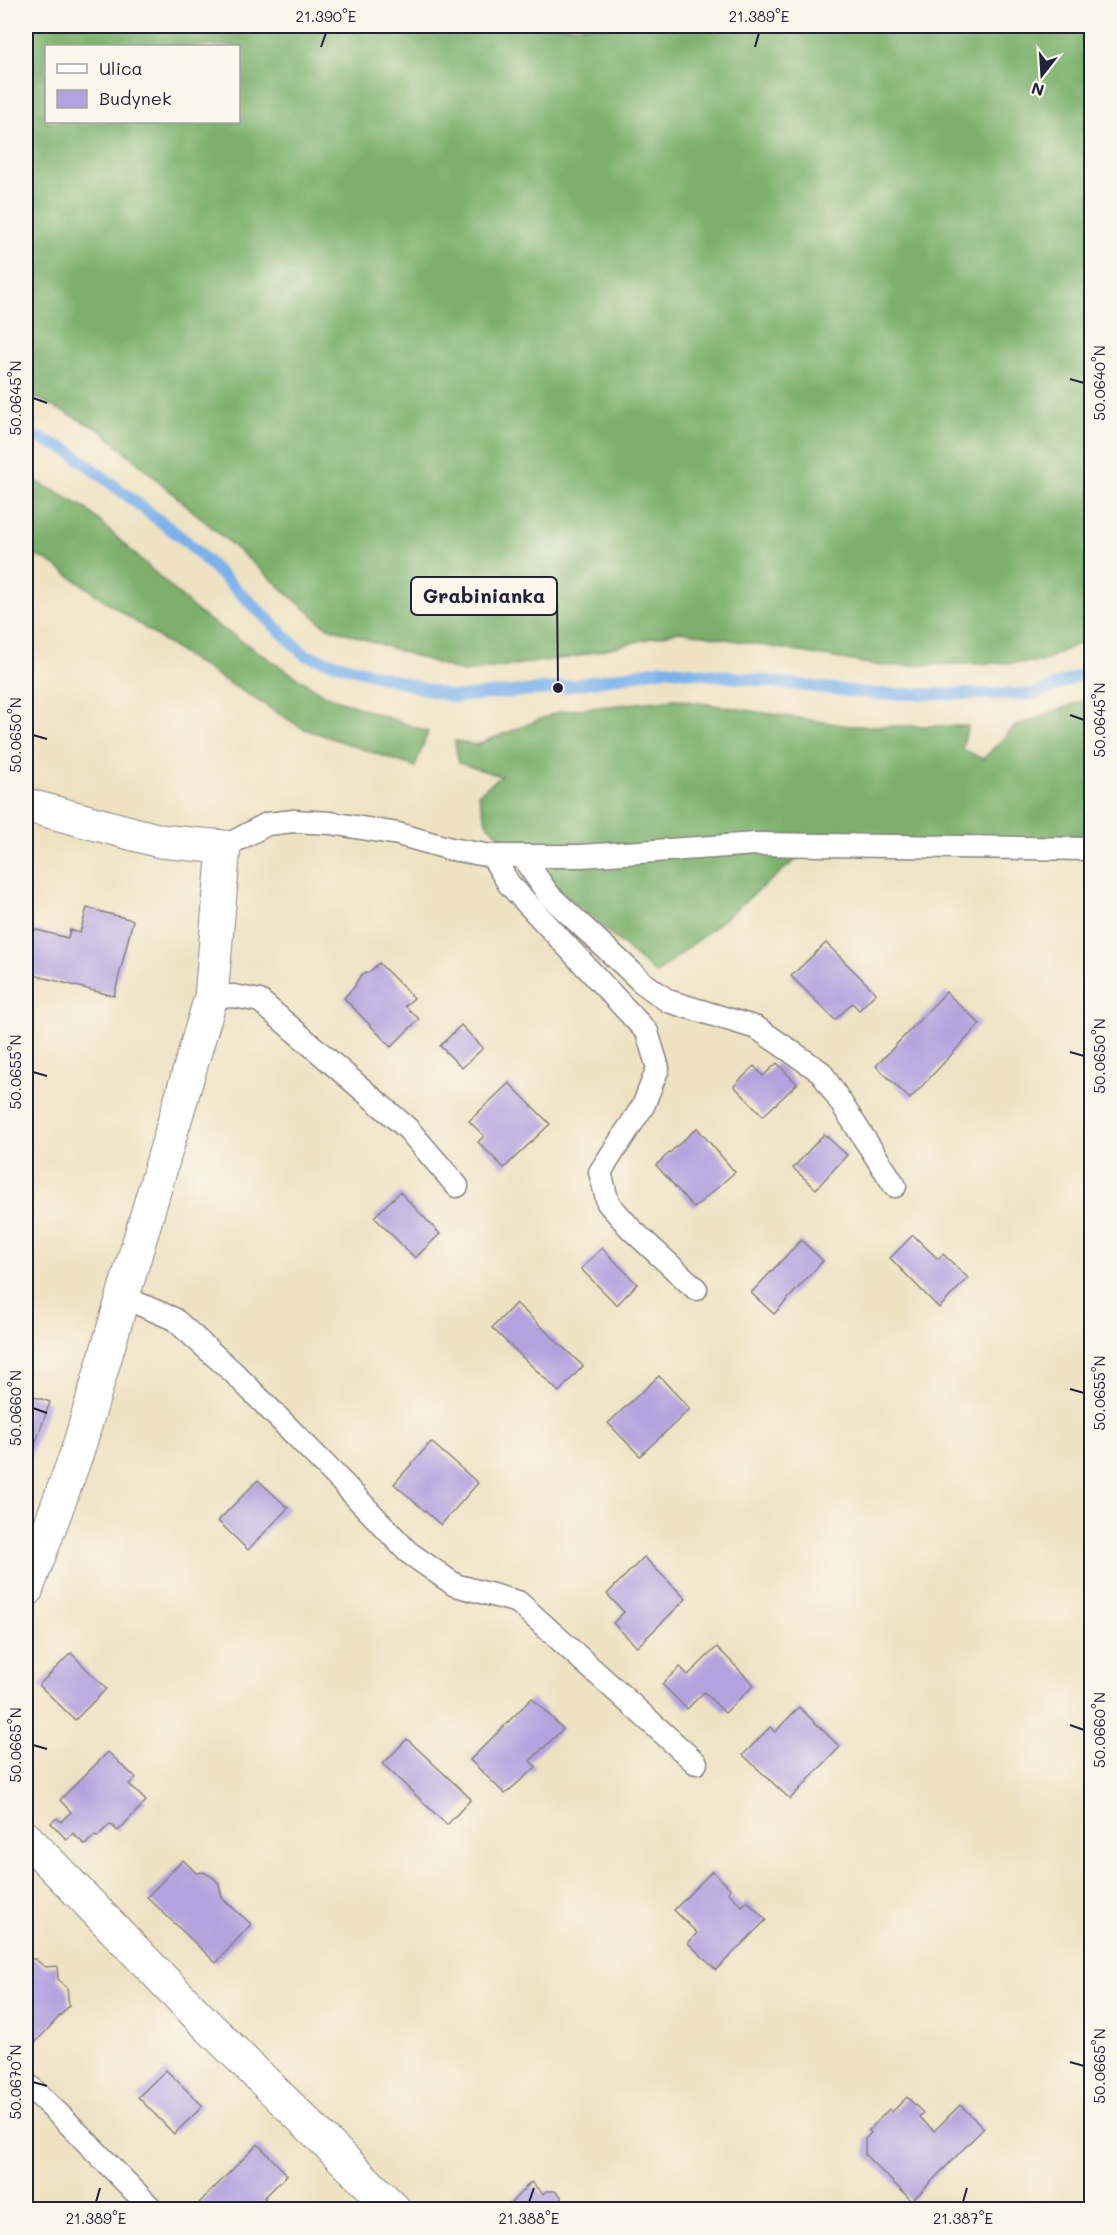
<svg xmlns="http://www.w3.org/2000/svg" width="1117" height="2235" font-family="Mali,sans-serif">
<rect width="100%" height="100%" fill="#fbf7ec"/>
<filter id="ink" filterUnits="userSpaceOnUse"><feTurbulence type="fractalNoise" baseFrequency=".0167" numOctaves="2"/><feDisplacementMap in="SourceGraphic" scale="12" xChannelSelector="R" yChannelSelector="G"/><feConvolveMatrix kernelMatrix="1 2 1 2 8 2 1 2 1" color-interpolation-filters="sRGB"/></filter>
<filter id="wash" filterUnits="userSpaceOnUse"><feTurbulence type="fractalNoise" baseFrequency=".008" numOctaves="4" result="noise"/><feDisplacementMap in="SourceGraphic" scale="24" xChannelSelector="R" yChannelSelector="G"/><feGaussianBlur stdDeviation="1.35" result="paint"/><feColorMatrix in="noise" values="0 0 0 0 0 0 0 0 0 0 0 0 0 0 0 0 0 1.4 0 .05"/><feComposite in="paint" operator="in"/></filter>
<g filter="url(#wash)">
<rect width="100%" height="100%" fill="#eee2c3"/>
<!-- forest -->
<g fill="#7cb06c" stroke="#4f6954" stroke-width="1.5" fill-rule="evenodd">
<path d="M26 26H1091V637L1041 662 881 666 680 631 574 657 463 672 325 626 100 430 26 393ZM46 46H238V122H46Z"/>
<path d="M26 476 84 507 200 614 324 695 428 732 415 767 302 728 181 653 45 559 26 554Z"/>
<path d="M1091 697V835L803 854 656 974 513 849 487 824 478 794 501 776 458 763 455 741 476 745 561 711 675 699 849 726H968L962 749 983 759 1014 727Z"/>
</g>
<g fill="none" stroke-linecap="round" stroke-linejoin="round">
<!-- stream -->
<path stroke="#7cb1ea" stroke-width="12" d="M26 433 68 450 186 541 305 655 454 697 558 688 664 669 875 694H1035L1092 670"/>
</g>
<g id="blocks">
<!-- building -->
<g fill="#b4a2de">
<path d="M87 908 133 920 114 996 26 973V941L29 928 68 938 70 930 80 933Z"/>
<path d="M826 943 876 993 859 1010 852 1003 835 1020 791 976Z"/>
<path d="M379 963 414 998 405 1006 419 1019 391 1047 344 998 355 986 357 981 362 974 368 973Z"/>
<path d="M946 992 980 1024 910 1099 876 1066Z"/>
<path d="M461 1025 483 1048 462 1068 440 1046Z"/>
<path d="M777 1063 797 1084 763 1116 734 1086 754 1066 763 1076Z"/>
<path d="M509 1083 550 1124 504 1168 478 1142 484 1136 469 1121Z"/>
<path d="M697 1128 735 1172 694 1208 656 1165Z"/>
<path d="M824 1134 847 1155 816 1189 793 1168Z"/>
<path d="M400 1192 440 1234 415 1258 374 1217Z"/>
<path d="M913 1235 938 1259 943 1254 968 1278 939 1308 890 1258Z"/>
<path d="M801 1240 823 1261 774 1314 751 1293Z"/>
<path d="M602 1248 637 1284 617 1305 581 1269Z"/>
<path d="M516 1303 583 1366 559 1392 492 1328Z"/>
<path d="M659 1376 690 1409 640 1456 608 1423Z"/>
<path d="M26 1394 50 1402 26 1470Z"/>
<path d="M431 1442 478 1483 441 1525 394 1484Z"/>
<path d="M258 1480 288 1508 248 1550 218 1521Z"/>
<path d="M644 1557 686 1599 637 1647 613 1623 624 1612 607 1594Z"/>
<path d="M717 1647 754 1685 725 1713 704 1692 687 1709 662 1684 680 1667 688 1675Z"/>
<path d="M71 1653 106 1689 75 1720 39 1685Z"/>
<path d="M532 1698 563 1729 530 1761 536 1767 505 1794 470 1760Z"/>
<path d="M799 1707 840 1747 790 1799 743 1755 770 1727 775 1732Z"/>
<path d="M407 1739 471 1799 447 1825 383 1764Z"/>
<path d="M108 1752 136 1778 129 1784 146 1801 118 1831 110 1824 97 1837 95 1835 85 1845 73 1833 67 1840 51 1823 57 1818 61 1822 71 1812 60 1800Z"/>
<path d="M183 1860 196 1873 204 1872 214 1878 219 1884 222 1898 251 1924 216 1963 147 1897Z"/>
<path d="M712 1871 731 1889 728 1892 742 1906 747 1901 766 1920 716 1970 688 1943 697 1933 674 1910Z"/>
<path d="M26 1959H35L45 1967 57 1966 58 1979 67 1988 69 2006 34 2044 26 2037Z"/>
<path d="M166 2070 203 2106 174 2134 138 2097Z"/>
<path d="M907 2097 923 2113 919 2117 934 2131 960 2105 984 2128 912 2201 865 2155V2139L871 2133 869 2130 889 2109 892 2112Z"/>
<path d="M258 2144 287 2175 264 2198 275 2210H205L199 2203Z"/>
<path d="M531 2182 543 2194 546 2191H555L561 2196 560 2205 557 2208 559 2210H504Z"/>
<path d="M26 2201 35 2210H26Z"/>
</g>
</g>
</g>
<g filter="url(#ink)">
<use href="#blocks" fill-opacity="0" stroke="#88827f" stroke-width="1.5"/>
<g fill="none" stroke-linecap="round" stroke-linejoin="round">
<!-- lane casing -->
<g stroke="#88827f" stroke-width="25">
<g id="lane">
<path d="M224 847 267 824 294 821 331 823 398 834 451 849 492 856H581L756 844 1084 849 1092 852"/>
<path d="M492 856 509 884 647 1032 658 1068 643 1106 600 1172 608 1203 631 1229 696 1289"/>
<path d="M522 856 549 895 642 982 668 1001 757 1028 821 1072 895 1186"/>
<path d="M211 997 234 996 260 1001 407 1128 457 1186"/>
<path d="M123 1297 174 1319 234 1373 335 1475 408 1552 455 1585 518 1602 696 1763"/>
<path d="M26 2083 66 2121 153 2210"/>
</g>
</g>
<!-- street casing -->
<g stroke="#88827f" stroke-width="35">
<g id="street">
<path d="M26 805 160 841 224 847 211 997 77 1453 26 1591"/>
<path d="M26 1838 202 2020 395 2210"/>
</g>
</g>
<!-- lane -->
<use href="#lane" stroke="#fff" stroke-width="22"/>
<!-- street -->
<use href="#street" stroke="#fff" stroke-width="33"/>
</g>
</g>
<!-- ticks -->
<path fill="none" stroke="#22223b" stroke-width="2" d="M321 47 326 33M755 47 759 33M1070 379 1084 383M33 398 47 403M1070 715 1084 720M33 735 47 739M1070 1052 1084 1056M33 1072 47 1076M1070 1389 1084 1393M33 1408 47 1413M1070 1725 1084 1730M33 1745 47 1749M1070 2062 1084 2066M33 2082 47 2086M96 2202 100 2188M529 2202 534 2188M963 2202 967 2188"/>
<!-- callouts -->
<path fill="none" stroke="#22223b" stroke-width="2" d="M558 688L557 596"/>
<circle fill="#22223b" stroke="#fbf7ec" stroke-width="2" cx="558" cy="688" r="6"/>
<rect fill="#fbf7ec" stroke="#22223b" stroke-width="2" x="411" y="577" width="146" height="38" rx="6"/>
<g font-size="20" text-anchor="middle" font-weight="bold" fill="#22223b">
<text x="484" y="603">Grabinianka</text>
</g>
<!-- margin -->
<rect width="1117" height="2235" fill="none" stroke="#fbf7ec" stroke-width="66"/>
<!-- legend -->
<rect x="45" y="45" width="195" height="78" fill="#fbf7ec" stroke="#a4a2a5" stroke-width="1.5"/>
<rect x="57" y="64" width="30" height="9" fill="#ffffff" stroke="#a4a2a5" stroke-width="1.5"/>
<text x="99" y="75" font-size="18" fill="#22223b">Ulica</text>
<rect x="57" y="90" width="30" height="18" fill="#b4a2de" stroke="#a4a2a5" stroke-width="1.5"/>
<text x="99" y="105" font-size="18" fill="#22223b">Budynek</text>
<!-- north arrow -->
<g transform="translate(1042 75) rotate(197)" stroke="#fbf7ec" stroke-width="4.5" paint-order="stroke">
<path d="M0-4.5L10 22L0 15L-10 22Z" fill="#22223b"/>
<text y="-9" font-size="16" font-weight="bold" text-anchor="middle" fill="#22223b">N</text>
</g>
<rect x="33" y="33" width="1051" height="2169" fill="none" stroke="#22223b" stroke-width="2"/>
<g font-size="15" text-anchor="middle" fill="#22223b">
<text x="326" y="22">21.390°E</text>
<text x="759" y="22">21.389°E</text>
<text transform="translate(1100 383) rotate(-90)" y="5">50.0640°N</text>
<text transform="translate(16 398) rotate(-90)" y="5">50.0645°N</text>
<text transform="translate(1100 720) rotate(-90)" y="5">50.0645°N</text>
<text transform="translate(16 735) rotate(-90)" y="5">50.0650°N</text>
<text transform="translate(1100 1056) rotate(-90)" y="5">50.0650°N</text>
<text transform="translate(16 1072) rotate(-90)" y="5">50.0655°N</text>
<text transform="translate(1100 1393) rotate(-90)" y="5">50.0655°N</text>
<text transform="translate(16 1408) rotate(-90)" y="5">50.0660°N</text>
<text transform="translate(1100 1730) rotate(-90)" y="5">50.0660°N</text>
<text transform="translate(16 1745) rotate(-90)" y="5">50.0665°N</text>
<text transform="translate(1100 2066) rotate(-90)" y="5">50.0665°N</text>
<text transform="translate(16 2082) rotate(-90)" y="5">50.0670°N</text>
<text x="96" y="2224">21.389°E</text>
<text x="529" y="2224">21.388°E</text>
<text x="963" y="2224">21.387°E</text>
</g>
</svg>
